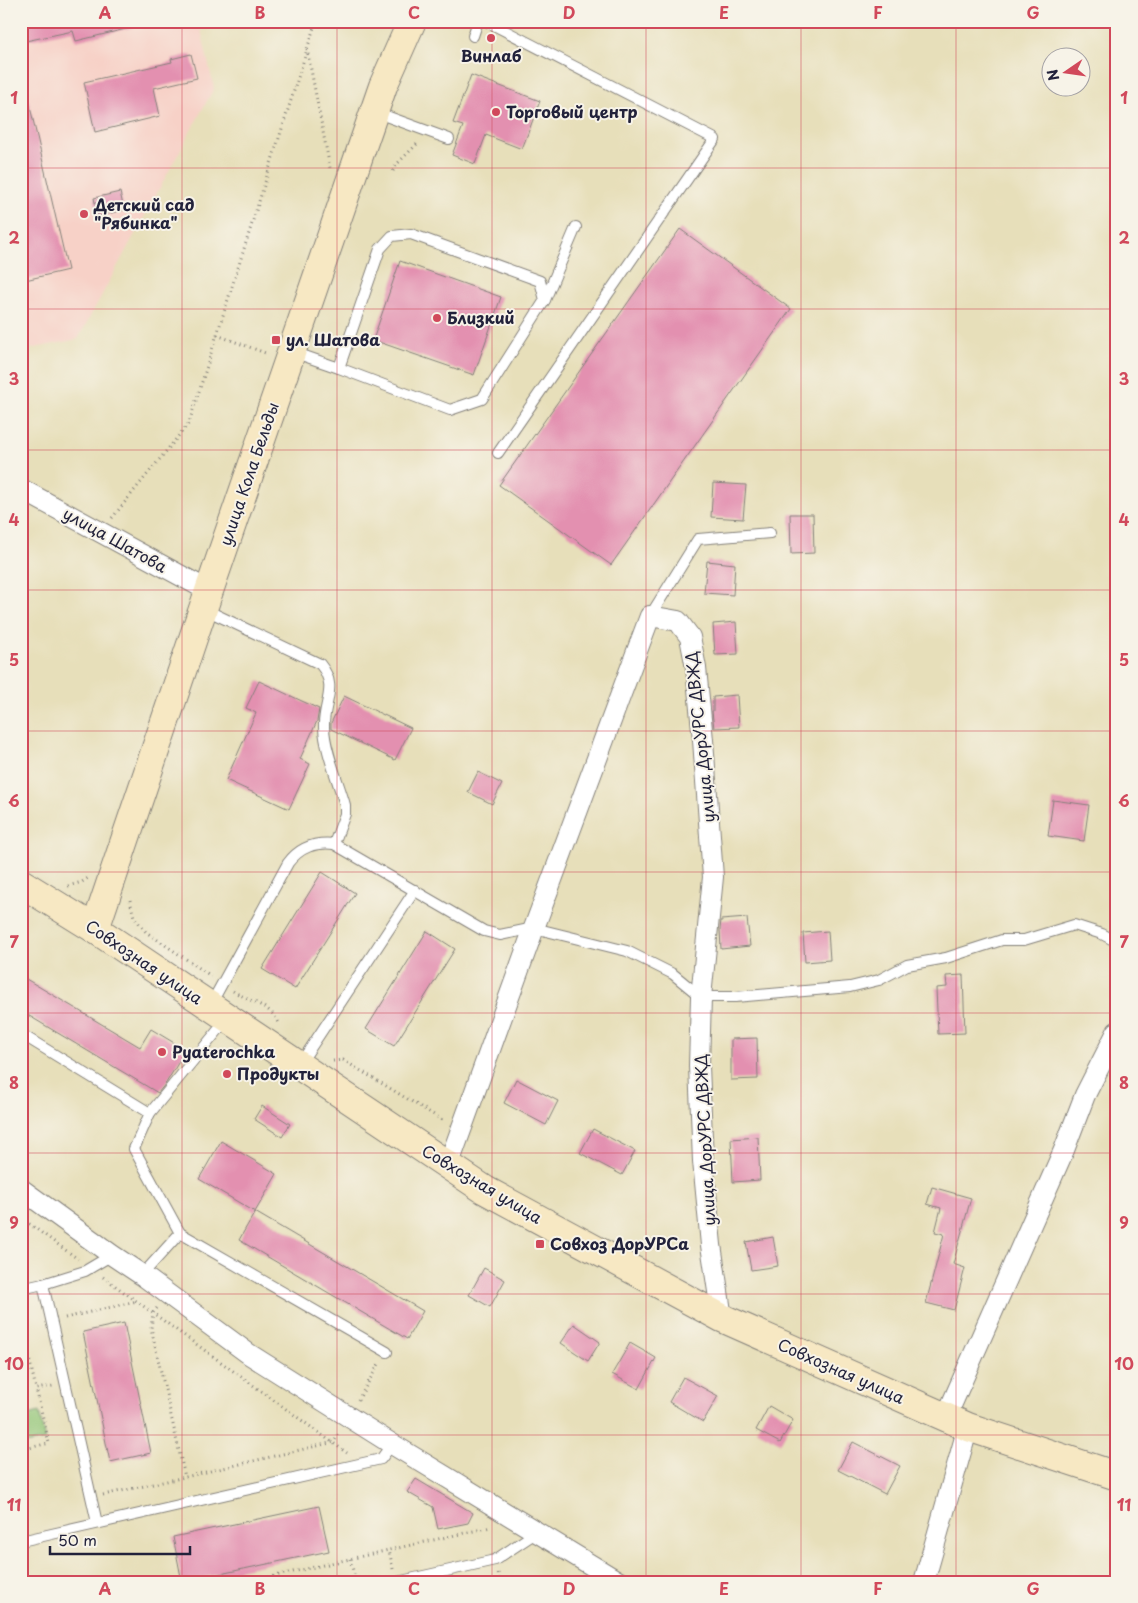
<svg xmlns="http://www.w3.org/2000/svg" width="1138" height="1603" font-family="'Playpen Sans',sans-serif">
<rect width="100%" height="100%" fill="#f7f3e8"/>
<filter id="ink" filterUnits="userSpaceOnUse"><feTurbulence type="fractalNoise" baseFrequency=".02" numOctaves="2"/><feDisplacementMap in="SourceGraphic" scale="10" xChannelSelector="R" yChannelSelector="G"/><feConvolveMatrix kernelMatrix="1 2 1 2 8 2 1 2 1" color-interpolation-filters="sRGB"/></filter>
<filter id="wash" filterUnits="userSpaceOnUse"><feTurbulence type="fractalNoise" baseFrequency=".0096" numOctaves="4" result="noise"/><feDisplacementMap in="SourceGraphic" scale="20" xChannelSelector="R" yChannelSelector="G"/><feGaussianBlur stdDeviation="1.12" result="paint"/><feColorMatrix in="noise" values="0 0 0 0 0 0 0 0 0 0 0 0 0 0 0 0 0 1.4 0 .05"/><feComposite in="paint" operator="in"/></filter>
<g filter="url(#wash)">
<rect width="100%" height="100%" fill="#e7dfba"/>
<!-- built -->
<path fill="#f7d1c7" d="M21 21H199L214 88 78 339 21 351Z"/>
<!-- green -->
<path fill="#92c576" stroke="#5a7458" d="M39 1412 45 1440 21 1445V1417Z"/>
<g id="blocks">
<!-- building -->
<g fill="#e390b0">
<path d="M30 21H134V27L76 41 73 31 21 42V23Z"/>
<path d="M191 54 197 78 154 88 160 116 95 132 84 82 172 62 171 59Z"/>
<path d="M471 75 540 101 522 149 486 135 475 164 452 155 463 126 453 123Z"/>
<path d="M21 98H28L68 270 21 281Z"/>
<path d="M120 192 124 210 98 216 94 198Z"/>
<path d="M680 229 791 309 611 565 499 485Z"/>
<path d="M400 261 501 297 474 375 373 340Z"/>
<path d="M713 483 746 485 743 519 711 517Z"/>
<path d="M790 514H813L814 553 791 554Z"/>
<path d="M707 561 735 564 733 595 704 593Z"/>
<path d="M736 622 738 654 715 655 713 624Z"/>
<path d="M259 681 319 709 317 721 300 759 310 764 289 809 226 780 256 713 246 708Z"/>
<path d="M737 695 739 727 714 728 712 711H713V697Z"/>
<path d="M344 696 411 728 395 760 331 729V723Z"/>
<path d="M478 772 502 784 492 804 468 792Z"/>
<path d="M1053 800 1089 805 1084 841 1048 836Z"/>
<path d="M322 872 355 893 295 989 262 969Z"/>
<path d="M747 918 750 946 721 949 720 930 721 920Z"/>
<path d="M427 931 455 949 394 1046 366 1029Z"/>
<path d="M828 931 830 960 805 962 803 933Z"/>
<path d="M963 975 965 1033 938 1034 936 988 947 987 946 976Z"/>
<path d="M21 976 140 1047 151 1029 186 1050 166 1083 158 1093 21 1011Z"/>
<path d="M757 1038 758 1079 731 1080V1039Z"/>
<path d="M516 1079 558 1101 546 1125 504 1103Z"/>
<path d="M262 1106 290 1124 282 1137 254 1119Z"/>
<path d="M593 1129 635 1151 622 1175 580 1153Z"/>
<path d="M758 1137 760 1180 733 1182 731 1139Z"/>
<path d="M221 1141 277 1174 255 1212 199 1179Z"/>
<path d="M932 1187 971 1198 953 1264 965 1268 954 1310 926 1303 944 1234 935 1232 941 1208 927 1204Z"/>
<path d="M255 1212 423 1311 407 1339 239 1240Z"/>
<path d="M773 1237 778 1266 751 1270 746 1242Z"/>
<path d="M484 1268 505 1280 490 1307 469 1295Z"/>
<path d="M124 1323 151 1453 110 1462 83 1332Z"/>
<path d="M574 1324 600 1342 588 1361 561 1343Z"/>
<path d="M630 1343 656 1358 639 1389 612 1374Z"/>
<path d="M683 1377 718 1396 703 1422 669 1402Z"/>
<path d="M769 1406 793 1420 780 1443 756 1430Z"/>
<path d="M853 1442 900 1466 885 1494 838 1470Z"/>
<path d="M416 1479 473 1513 468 1523 438 1529 433 1507 407 1492Z"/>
<path d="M319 1506 329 1551 182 1582 173 1537Z"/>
</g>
</g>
</g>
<g filter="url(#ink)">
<use href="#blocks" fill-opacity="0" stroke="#84807a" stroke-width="1"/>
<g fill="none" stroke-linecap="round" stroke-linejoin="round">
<!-- lane casing -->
<g stroke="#84807a" stroke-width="12">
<g id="lane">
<path d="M486 21 715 139 498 453"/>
<path d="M473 36 478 21"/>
<path d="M375 112 449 139"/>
<path d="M411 234 540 281 545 300 482 399 450 410 339 368 380 249 392 236Z"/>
<path d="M545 300 576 227"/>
<path d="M293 352 339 368"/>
<path d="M204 609 320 664C339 687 323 702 324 727 324 748 339 784 345 805V814L334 844"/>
<path d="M650 616 698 539 770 533"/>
<path d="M211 1004 288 863C300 847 315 842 334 844L484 931 500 935 534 928 627 951 673 974 701 997H735L850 987 879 980 907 965 946 958 1002 940H1024L1074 925 1102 934 1117 942"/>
<path d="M228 1018 150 1113 134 1149 180 1233 387 1352"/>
<path d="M21 1034 150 1113"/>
<path d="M300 1064 415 890"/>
<path d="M142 1275 180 1233"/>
<path d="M43 1284 97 1523"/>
<path d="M21 1289 43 1284 85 1271 112 1255"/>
<path d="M21 1541 381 1459 392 1444"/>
<path d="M397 1582 495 1560 537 1532"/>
</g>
</g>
<!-- street casing -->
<g stroke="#84807a" stroke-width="22">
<g id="street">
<path d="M21 489 209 591"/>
<path d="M448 1166 534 928 650 616 678 621 690 637 696 668 703 740 713 877 701 997 699 1066 703 1161 711 1245 722 1318"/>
<path d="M21 1189 112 1255 142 1275 249 1354 392 1444 619 1582"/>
<path d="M946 1417 1064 1150 1085 1095 1117 1032"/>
<path d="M924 1582 968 1427"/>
</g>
</g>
<!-- secondary casing -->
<g stroke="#84807a" stroke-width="30">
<g id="secondary">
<path d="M21 883 95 929 485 1190 722 1318 968 1427 1117 1476"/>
<path d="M95 929 209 591 383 86 412 21"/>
</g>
</g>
<!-- path -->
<g stroke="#84807a" stroke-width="3" stroke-dasharray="1 4" stroke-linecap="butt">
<path d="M305 21 314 28"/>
<path d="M307 49 330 168"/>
<path d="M393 171 398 163 419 142"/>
<path d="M217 335 268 354"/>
<path d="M112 518 189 423 316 21"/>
<path d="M68 886 82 882 88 878"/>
<path d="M130 900 134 917 146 932 211 976"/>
<path d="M233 991C247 1000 274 1007 279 1024"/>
<path d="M333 1061 343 1060 444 1121"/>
<path d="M21 1218 78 1259"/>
<path d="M103 1277 347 1453"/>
<path d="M157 1308 153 1313 151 1328 185 1477 334 1442 340 1432"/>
<path d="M65 1318 137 1301"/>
<path d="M21 1322 36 1389"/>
<path d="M358 1400 380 1362"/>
<path d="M21 1450 49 1443 36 1389 53 1386"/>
<path d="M103 1495 185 1477"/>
<path d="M350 1559 356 1582"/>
<path d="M393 1569 389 1550 491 1527"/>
<path d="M498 1573 500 1582"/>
<path d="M249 1582 389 1550"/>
</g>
<!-- lane -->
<use href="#lane" stroke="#fff" stroke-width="10"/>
<!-- street -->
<use href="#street" stroke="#fff" stroke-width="20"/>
<!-- secondary -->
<use href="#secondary" stroke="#f7e8c3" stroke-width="28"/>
</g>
</g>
<!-- grid -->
<path fill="none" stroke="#d1495b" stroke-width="1" stroke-opacity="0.55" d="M182 21V1582M337 21V1582M492 21V1582M646 21V1582M801 21V1582M956 21V1582M21 168H1117M21 309H1117M21 450H1117M21 590H1117M21 731H1117M21 872H1117M21 1013H1117M21 1153H1117M21 1294H1117M21 1435H1117"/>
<!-- markers -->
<g fill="#d1495b" stroke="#f7f3e8" stroke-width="2">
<circle cx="491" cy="38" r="5"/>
<circle cx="496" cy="112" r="5"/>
<circle cx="84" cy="214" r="5"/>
<circle cx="437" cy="318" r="5"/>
<rect x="271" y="335" width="10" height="10" rx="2.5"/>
<circle cx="162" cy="1052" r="5"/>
<circle cx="227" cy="1074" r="5"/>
<rect x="535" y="1239" width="10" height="10" rx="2.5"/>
</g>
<g text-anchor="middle" stroke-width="4" stroke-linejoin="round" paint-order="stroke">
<!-- poi labels -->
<g font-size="16" font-weight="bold" fill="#22223b" stroke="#f7f3e8" text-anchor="start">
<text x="491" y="62" text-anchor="middle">Винлаб</text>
<text x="506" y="118">Торговый центр</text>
<text x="94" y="211">Детский сад<tspan x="94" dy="18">"Рябинка"</tspan></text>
<text x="447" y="324">Близкий</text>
<text x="286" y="346">ул. Шатова</text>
<text x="172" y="1058">Pyaterochka</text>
<text x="237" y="1080">Продукты</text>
<text x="550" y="1250">Совхоз ДорУPCа</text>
</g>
<!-- street labels -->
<g font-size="16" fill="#22223b" stroke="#f7f3e8">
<text transform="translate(249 474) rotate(-71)" y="6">улица Кола Бельды</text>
<text transform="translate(115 540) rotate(29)" y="6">улица Шатова</text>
<text transform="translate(700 737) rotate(-96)" y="6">улица ДорУРС ДВЖД</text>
<text transform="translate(144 962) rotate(34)" y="6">Совхозная улица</text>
<text transform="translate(705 1140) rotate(-93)" y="6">улица ДорУРС ДВЖД</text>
<text transform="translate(482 1184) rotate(31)" y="6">Совхозная улица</text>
<text transform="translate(841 1371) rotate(24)" y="6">Совхозная улица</text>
</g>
</g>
<!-- margin -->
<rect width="1138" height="1603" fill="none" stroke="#f7f3e8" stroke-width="55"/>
<!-- north arrow -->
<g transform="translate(1066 72) rotate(257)"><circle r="24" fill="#f7f3e8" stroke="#a29fa3"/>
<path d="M0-4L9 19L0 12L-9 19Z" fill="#d1495b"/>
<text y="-8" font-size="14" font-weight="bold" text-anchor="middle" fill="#22223b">N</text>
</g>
<!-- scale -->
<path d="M50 1546v8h140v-8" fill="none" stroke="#22223b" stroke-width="2.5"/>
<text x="58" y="1546" font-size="15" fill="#22223b" stroke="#f7f3e8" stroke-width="4" paint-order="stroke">50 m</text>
<rect x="28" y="28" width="1082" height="1548" fill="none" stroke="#d1495b" stroke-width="2"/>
<g font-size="16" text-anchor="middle" font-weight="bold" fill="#d1495b">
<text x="105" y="19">A</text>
<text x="260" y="19">B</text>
<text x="414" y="19">C</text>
<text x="569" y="19">D</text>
<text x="724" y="19">E</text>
<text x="878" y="19">F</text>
<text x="1033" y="19">G</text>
<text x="14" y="104">1</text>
<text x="1124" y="104">1</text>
<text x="14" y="244">2</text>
<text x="1124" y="244">2</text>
<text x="14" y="385">3</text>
<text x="1124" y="385">3</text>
<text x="14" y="526">4</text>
<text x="1124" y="526">4</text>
<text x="14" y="666">5</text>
<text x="1124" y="666">5</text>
<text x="14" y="807">6</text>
<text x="1124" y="807">6</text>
<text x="14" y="948">7</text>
<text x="1124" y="948">7</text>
<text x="14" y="1089">8</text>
<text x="1124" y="1089">8</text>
<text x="14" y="1229">9</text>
<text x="1124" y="1229">9</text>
<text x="14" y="1370">10</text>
<text x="1124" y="1370">10</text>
<text x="14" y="1511">11</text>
<text x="1124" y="1511">11</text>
<text x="105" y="1595">A</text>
<text x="260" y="1595">B</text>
<text x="414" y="1595">C</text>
<text x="569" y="1595">D</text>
<text x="724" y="1595">E</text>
<text x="878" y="1595">F</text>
<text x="1033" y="1595">G</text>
</g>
</svg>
